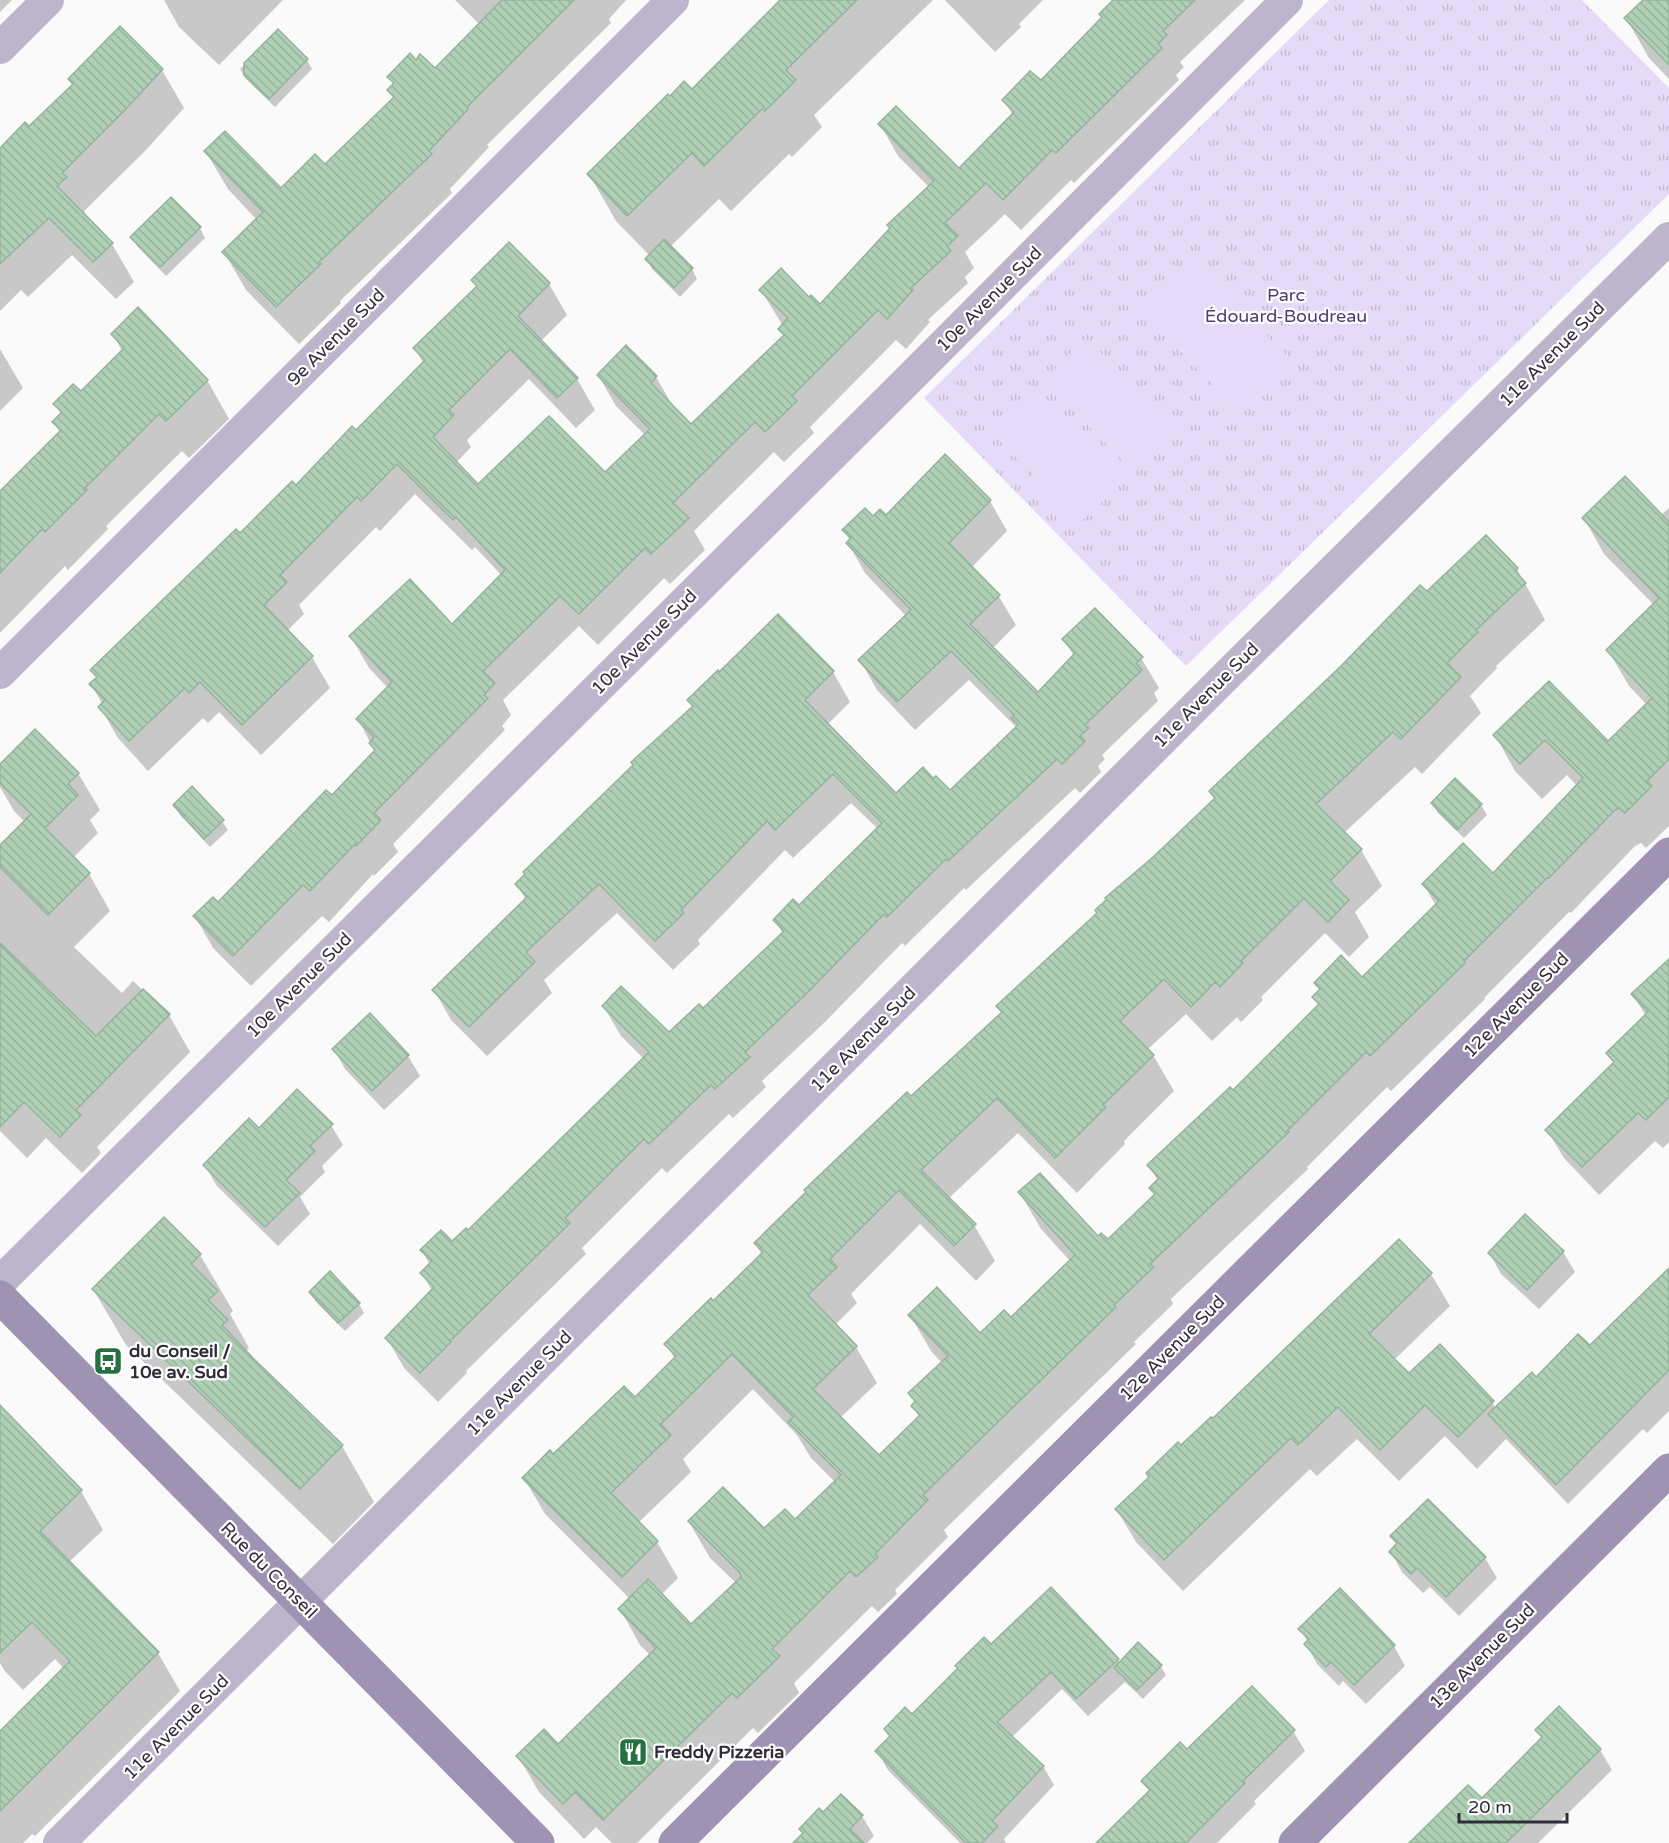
<svg xmlns="http://www.w3.org/2000/svg" width="1669" height="1843" font-family="'Varela Round',sans-serif">
<defs>
<pattern id="park-tufts" width="24" height="20" patternUnits="userSpaceOnUse" patternTransform="scale(1.5)"><rect width="24" height="20" fill="#e6daf9"/><path d="M3 7l-1-3M5 7V3M7 7l1-3M15 17l-1-3M17 17v-4M19 17l1-3" fill="none" stroke="#c6bbd6"/></pattern>
<pattern id="building-back-hatch" width="6" height="6" patternUnits="userSpaceOnUse" patternTransform="scale(1.5)"><rect width="6" height="6" fill="#b0d0b6"/><path d="M-1 5l2 2M0 0l6 6M5-1l2 2" fill="none" stroke="#98b39d"/></pattern>
</defs>
<rect width="100%" height="100%" fill="#fafafa"/>
<!-- park -->
<path fill="url(#park-tufts)" d="M1329 0H1582L1669 88V194L1186 666 924 398Z"/>
<!-- pitch -->
<g fill="#e6daf9">
<path d="M1197 265 1287 356 1235 407 1145 316Z"/>
<path d="M1086 338 1176 429 1133 471 1043 380Z"/>
<path d="M1033 389 1123 481 1080 523 990 431Z"/>
</g>
<!-- shadow -->
<g fill="#0003" fill-rule="evenodd">
<path d="M0 0H12L0 12Z"/>
<path d="M164 0H283L219 65 179 27Z"/>
<path d="M455 0H626L609 19 611 23 487 145 489 147 450 189 452 193 340 301 341 303 299 344 246 290 224 252 257 220 228 189 206 152 281 190 325 166 394 99 389 91 394 85 389 77 416 62 435 70 480 25Z"/>
<path d="M781 0H933L814 115 822 127 792 157 789 154 731 211 719 199 670 247 692 269 697 279 680 297 652 269 647 259 650 256 616 221 589 174 670 98 692 91Z"/>
<path d="M945 0H1043L1019 24 1021 27 995 52Z"/>
<path d="M1115 0H1245L1180 62 1184 67 1176 75 1179 80 1074 183 1071 180 1021 230 1005 214 965 252 974 268 965 277 968 283 928 320 930 322 906 349 896 340 810 427 814 433 784 462 774 452 694 531 705 550 670 584 664 578 598 645 579 626 503 700 511 715 502 726 505 730 393 844 398 852 374 876 373 874 329 922 322 916 251 986 213 948 195 916 218 905 332 797 375 752 358 719 388 688 369 668 351 637 452 626 502 576 475 547 472 550 415 494 380 531 376 527 299 605 304 614 287 631 312 657 330 688 261 755 219 712 208 723 203 718 148 771 118 738 100 707 103 705 91 684 97 679 92 670 356 432 424 364 415 349 477 287 473 281 549 284 567 315 541 341 577 379 595 410 576 428 529 379 467 440 471 447 456 463 478 486 605 474 645 435 616 406 598 375 626 347 656 377 674 408 691 426 784 336 780 329 783 326 761 290 809 299 821 306 929 187 898 156 880 124 959 170 1013 116 1004 100 1041 82 1103 19Z"/>
<path d="M1646 0H1669V79L1649 58 1626 18Z"/>
<path d="M120 28 162 70 184 108 145 151 84 211 87 216 86 217 112 244 134 282 116 299 72 255 28 297 21 290 0 311V150L29 128 73 86 69 79Z"/>
<path d="M278 31 307 60 312 69 275 107 246 79 240 69Z"/>
<path d="M171 199 200 228 205 238 166 276 137 246 132 237Z"/>
<path d="M113 334 207 380 229 419 189 458 182 451 106 526 108 529 68 570 65 566 0 633V493L60 433 54 422 61 415 55 404 81 393 122 351Z"/>
<path d="M0 349 23 388 0 411Z"/>
<path d="M990 501 1007 531 971 568 998 595 1016 625 993 648 1038 694 1074 656 1064 640 1141 658 1159 688 1154 693 1158 701 1102 755 1105 759 1098 766 1101 772 1080 793 1075 788 966 890 964 888 905 946 902 943 825 1022 762 1081 766 1087 733 1118 729 1114 667 1173 662 1168 582 1248 586 1254 466 1371 467 1373 438 1402 404 1368 387 1338 432 1291 422 1273 430 1265 422 1251 452 1243 468 1233 644 1059 621 1036 604 1007 669 1034 703 1010 783 934 775 920 799 907 878 829 851 803 793 858 785 850 698 940 700 944 673 970 617 913 544 980 552 993 487 1056 451 1020 434 990 526 900 517 884 693 708 689 700 833 672 850 702 827 725 896 795 933 781 950 792 1017 728 969 680 915 730 877 690 860 660 906 616 865 573 848 543 850 541 844 530 873 519Z"/>
<path d="M1669 508V826L1646 848 1641 843 1635 846 1571 913 1569 912 1484 998 1485 999 1391 1091 1387 1087 1307 1167 1308 1169 1171 1299 1173 1304 1134 1342 1136 1344 944 1530 948 1537 895 1590 897 1594 878 1612 872 1606 794 1683 799 1693 758 1733 753 1728 637 1843H612L596 1827 584 1839 539 1792 518 1756 558 1746 651 1656 640 1645 620 1609 630 1599 545 1514 524 1478 635 1400 675 1359 666 1344 762 1255 755 1243 1002 1013 998 1006 1098 913 1215 799 1211 792 1427 593 1517 569 1545 620 1496 666 1497 668 1470 696 1481 713 1422 774 1415 767 1344 833 1361 850 1382 886 1355 912 1369 937 1349 957 1325 933 1261 997 1263 1000 1241 1022 1237 1017 1212 1041 1186 1014 1147 1050 1153 1055 1174 1091 1124 1141 1125 1144 1077 1193 1018 1133 948 1199 974 1225 995 1261 976 1281 920 1224 851 1294 857 1303 835 1325 856 1347 877 1383 840 1418 879 1457 919 1417 913 1406 915 1403 910 1393 942 1363 931 1351 910 1315 980 1335 1011 1319 1070 1261 1041 1229 1020 1193 1097 1238 1108 1242 1155 1196 1150 1188 1158 1181 1149 1166 1233 1092 1319 1006 1314 998 1320 991 1315 983 1362 979 1436 906 1424 885 1493 875 1577 786 1567 775 1542 799 1515 771 1495 735 1608 743 1647 705 1629 686 1608 650 1654 605 1604 554 1584 518 1661 515ZM753 1389 797 1435 811 1458 835 1482 795 1521 764 1530 689 1522 710 1558 736 1583 691 1627 661 1595 678 1578 657 1542 638 1523 691 1472 683 1459Z"/>
<path d="M0 766 78 773 100 810 90 820 98 833 73 858 89 874 110 911 74 947 122 993 133 981 169 1015 190 1052 97 1147 101 1153 82 1173 46 1138 27 1158 0 1131V847L25 822 14 811 0 787Z"/>
<path d="M1455 780 1481 805 1487 815 1464 838 1438 813 1432 803Z"/>
<path d="M175 805 222 821 228 830 210 847 180 815Z"/>
<path d="M1669 961V1142L1663 1148 1655 1141 1599 1195 1564 1158 1547 1130 1614 1064 1608 1053 1646 1016 1633 995Z"/>
<path d="M370 1015 408 1056 420 1076 384 1110 345 1069 334 1049Z"/>
<path d="M331 1125 343 1145 322 1166 325 1172 300 1197 310 1214 278 1246 217 1186 205 1166 259 1130Z"/>
<path d="M1563 1252 1575 1272 1539 1309 1501 1274 1490 1254Z"/>
<path d="M200 1255 233 1311 230 1314 249 1348 245 1352 342 1446 374 1502 333 1544 126 1345 93 1289Z"/>
<path d="M1431 1274 1450 1306 1394 1360 1409 1375 1492 1402 1496 1409 1536 1379 1590 1348 1669 1284V1411L1647 1433 1643 1429 1568 1504 1506 1439 1477 1469 1445 1436 1399 1481 1357 1439 1317 1476 1310 1469 1183 1591 1136 1542 1117 1510 1213 1420Z"/>
<path d="M311 1292 359 1304 364 1313 345 1331 316 1302Z"/>
<path d="M0 1408 81 1491 103 1530 69 1562 158 1653 180 1691 35 1836 32 1834 23 1843H0V1734L64 1669 55 1659 23 1690 4 1670 0 1663Z"/>
<path d="M1428 1501 1485 1558 1497 1578 1459 1616 1430 1587 1423 1593 1402 1572 1391 1552 1397 1545 1392 1537Z"/>
<path d="M1300 1629 1394 1646 1405 1666 1366 1704 1343 1681 1339 1686 1317 1664 1306 1644 1308 1642Z"/>
<path d="M991 1647 1118 1660 1120 1664 1160 1665 1166 1675 1143 1699 1125 1682 1088 1716 1062 1689 1012 1737 1043 1766 1054 1785 1004 1839 1006 1843H960L888 1770 877 1751 891 1738 886 1729 912 1716Z"/>
<path d="M1559 1708 1600 1750 1612 1770 1538 1843H1411L1482 1800 1542 1739 1537 1730Z"/>
<path d="M1293 1731 1305 1751 1254 1801 1256 1804 1217 1843H1098L1150 1792 1143 1781 1187 1751Z"/>
<path d="M841 1796 862 1816 874 1836 867 1843H804L806 1838 800 1829 823 1814Z"/>
</g>
<!-- building -->
<g fill="url(#building-back-hatch)" stroke="#94b49b" stroke-width="1.5">
<path d="M502 0H574L467 107 468 109 429 151 432 154 319 262 321 264 276 307 222 252 263 212 204 151 225 131 281 188 315 154 325 164 394 97 387 90 394 83 387 77 410 53 416 60 420 54 435 68Z"/>
<path d="M780 0H857L786 70 796 80 765 111 762 109 704 166 692 153 627 216 587 174 668 94 670 96 684 81 692 89Z"/>
<path d="M1113 0H1195L1163 31 1167 35 1158 44 1162 48 1056 153 1052 150 1003 200 986 183 945 223 958 236 947 246 951 251 911 288 913 290 887 319 878 310 792 396 797 401 765 432 755 422 673 503 689 518 651 554 645 548 579 614 560 596 483 671 495 683 484 695 488 698 374 813 381 820 356 846 355 844 310 891 303 885 233 956 193 916 213 897 218 902 326 790 332 795 375 750 369 743 374 737 356 719 392 682 349 636 410 579 452 624 505 570 456 517 453 520 397 464 361 501 357 497 280 575 287 582 264 605 313 656 242 725 200 682 189 693 185 688 129 741 98 707 105 700 89 684 97 677 90 670 236 529 240 533 292 481 296 485 352 426 356 430 425 360 413 348 477 286 471 280 509 242 550 283 518 316 578 378 557 398 510 349 449 410 454 415 433 437 478 484 549 416 605 472 650 429 597 375 626 345 657 376 651 383 691 424 784 335 778 329 788 318 759 290 781 268 809 297 811 295 820 304 890 228 887 225 934 181 878 124 896 106 959 168 1014 112 1002 100 1030 71 1041 80 1102 17 1099 14Z"/>
<path d="M1643 0H1669V65L1624 18Z"/>
<path d="M120 26 163 69 123 112 62 173 67 177 57 186 113 243 93 262 49 218 0 264V148L25 122 29 126 73 84 68 79Z"/>
<path d="M278 29 308 59 269 99 244 75V63Z"/>
<path d="M171 197 201 227 160 267 130 237Z"/>
<path d="M664 239 693 268 674 288 645 259Z"/>
<path d="M138 307 208 380 166 421 159 414 85 488 87 490 45 532 42 529 0 573V491L61 430 52 422 62 412 53 404 73 384 81 391 124 348 111 334Z"/>
<path d="M945 454 991 500 949 543 1000 595 970 624 1038 692 1075 653 1062 639 1095 608 1143 657 1136 663 1142 670 1085 725 1089 728 1080 736 1085 741 1062 764 1057 759 948 861 946 859 887 917 884 914 808 992 745 1052 750 1057 715 1089 711 1085 649 1144 644 1139 565 1218 570 1223 450 1341 451 1342 420 1373 385 1338 434 1287 420 1273 432 1261 420 1250 441 1230 452 1241 466 1228 468 1230 649 1052 602 1006 621 986 669 1032 699 1004 703 1008 784 931 773 920 793 899 799 905 882 823 833 774 775 830 767 821 681 910 684 913 655 941 599 884 526 952 535 962 469 1027 432 990 527 897 515 884 525 874 523 872 633 765 631 762 693 706 687 700 718 670 719 672 778 614 834 671 805 700 896 793 923 767 933 778 936 776 950 790 1018 725 1011 718 1014 715 951 651 897 702 858 660 911 610 846 543 851 538 842 530 865 508 873 516 880 509 886 515Z"/>
<path d="M1625 476 1669 522V759L1647 781 1652 786 1625 813 1619 808 1615 810 1549 878 1548 877 1464 961 1465 963 1370 1056 1366 1052 1287 1131 1289 1132 1150 1264 1154 1267 1114 1305 1116 1307 923 1495 928 1500 875 1554 878 1557 856 1577 850 1571 772 1649 780 1656 737 1698 732 1693 603 1820 575 1792 563 1804 516 1756 544 1729 558 1744 656 1648 618 1609 648 1579 691 1624 741 1577 740 1573 688 1521 723 1487 764 1528 785 1509 795 1519 841 1475 788 1422 793 1417 732 1354 661 1424 671 1435 611 1493 658 1541 622 1577 522 1478 550 1450 553 1454 624 1386 635 1397 676 1356 664 1344 711 1298 713 1301 763 1252 754 1243 806 1192 804 1190 907 1092 911 1096 1002 1012 996 1006 1097 913 1095 910 1106 900 1105 898 1152 858 1215 798 1209 791 1340 667 1420 585 1427 591 1486 535 1518 568 1515 571 1526 583 1476 630 1478 632 1447 663 1461 677 1401 739 1393 732 1316 804 1362 849 1330 881 1349 900 1328 922 1304 898 1241 961 1243 963 1220 987 1215 982 1191 1007 1164 979 1120 1021 1154 1055 1103 1105 1106 1107 1055 1158 997 1098 921 1170 976 1224 954 1246 899 1190 830 1259 837 1267 808 1295 857 1346 813 1389 879 1455 920 1415 911 1406 915 1401 908 1393 948 1356 908 1315 937 1287 980 1333 1004 1310 1011 1317 1075 1255 1018 1192 1040 1173 1098 1236 1101 1233 1108 1239 1155 1194 1149 1188 1159 1178 1147 1165 1230 1087 1233 1090 1319 1004 1312 997 1320 989 1314 983 1341 955 1362 977 1439 901 1422 884 1463 843 1493 873 1583 778 1545 740 1520 764 1493 735 1549 681 1608 741 1652 698 1606 650 1659 598 1582 518Z"/>
<path d="M35 729 79 773 68 784 78 795 45 828 90 873 48 915 0 867V845L31 814 0 783V764Z"/>
<path d="M1455 778 1482 804 1457 830 1431 803Z"/>
<path d="M192 786 224 820 204 839 173 805Z"/>
<path d="M0 943 96 1036 143 989 170 1014 76 1110 81 1115 60 1137 24 1102 0 1127Z"/>
<path d="M1669 959V1097L1646 1120 1638 1113 1582 1167 1545 1130 1614 1062 1606 1053 1648 1012 1631 994Z"/>
<path d="M370 1013 409 1055 372 1091 332 1049Z"/>
<path d="M297 1089 333 1124 310 1146 315 1151 286 1180 300 1193 265 1227 203 1165 249 1118 259 1128Z"/>
<path d="M1525 1214 1564 1251 1527 1290 1488 1253Z"/>
<path d="M164 1217 201 1254 191 1264 218 1291 208 1300 228 1320 222 1325 253 1358 343 1445 300 1489 92 1289Z"/>
<path d="M1399 1239 1432 1273 1369 1334 1409 1373 1440 1344 1494 1401 1458 1437 1425 1405 1380 1450 1338 1407 1298 1445 1291 1438 1164 1560 1115 1509 1149 1477 1146 1473 1178 1442 1181 1445 1211 1417 1213 1418Z"/>
<path d="M1669 1268V1370L1556 1485 1488 1414 1532 1372 1536 1377 1578 1334 1590 1345Z"/>
<path d="M330 1271 360 1303 338 1323 309 1292Z"/>
<path d="M0 1405 82 1490 40 1531 159 1652 0 1811V1731L70 1661 32 1622 0 1653Z"/>
<path d="M1428 1499 1486 1557 1446 1597 1417 1568 1411 1574 1389 1552 1397 1543 1390 1536Z"/>
<path d="M1051 1587 1119 1659 1076 1699 1051 1672 997 1722 1044 1766 992 1821 998 1826 982 1843H966L875 1751 890 1736 884 1729 905 1707 912 1714 958 1668 955 1666 984 1637 991 1644Z"/>
<path d="M1340 1588 1395 1645 1354 1685 1331 1662 1326 1667 1304 1644 1309 1639 1298 1629Z"/>
<path d="M1138 1642 1162 1665 1137 1690 1114 1668Z"/>
<path d="M1252 1686 1295 1730 1243 1781 1245 1783 1186 1843H1096L1150 1790 1141 1781 1180 1742 1187 1749Z"/>
<path d="M1559 1706 1601 1749 1506 1843H1409L1468 1785 1482 1798 1542 1737 1535 1730Z"/>
<path d="M841 1794 863 1815 850 1829 864 1843H793L803 1833 799 1829 819 1808 823 1812Z"/>
</g>
<g fill="none" stroke-linecap="round" stroke-linejoin="round">
<!-- street -->
<g stroke="#bdb5cb" stroke-width="32">
<path d="M0 48 48 0"/>
<path d="M0 673 673 0"/>
<path d="M0 1282 908 380 1287 0"/>
<path d="M59 1843 1230 672 1669 238"/>
</g>
<!-- secondary -->
<g stroke="#9f93b3" stroke-width="33">
<path d="M0 1297 538 1843"/>
<path d="M675 1843 1669 854"/>
<path d="M1295 1843 1669 1470"/>
</g>
</g>
<!-- icons -->
<defs>
<g id="bus-square" transform="scale(1.5)"><rect x="-9" y="-9" width="18" height="18" rx="4" fill="#24703e" stroke="#fff"/><path d="M-5-6H5V4H4V6H2V4H-2V6H-4V4H-5ZM-3.5-4V0h7V-4ZM-3.5 1.2v1.5H-2V1.2ZM2 1.2v1.5H3.5V1.2Z" fill="#fff"/></g>
<g id="restaurant-square" transform="scale(1.5)"><rect x="-9" y="-9" width="18" height="18" rx="4" fill="#24703e" stroke="#fff"/><path d="M-5-6h1v4h1v-4h1v4h1v-4h1v5L-1.5 .5V6h-2V.5L-5-1ZM5-6V6H3V1.5H1.5Q1.5-4 5-6Z" fill="#fff"/></g>
</defs>
<g fill-rule="evenodd">
<use href="#bus-square" x="108" y="1361"/>
<use href="#restaurant-square" x="633" y="1752"/>
</g>
<g text-anchor="middle" stroke-width="4.5" stroke-linejoin="round" paint-order="stroke">
<!-- park labels -->
<g font-size="18" fill="#533974" stroke="#fff">
<text x="1286" y="301">Parc<tspan x="1286" dy="21">Édouard-Boudreau</tspan></text>
</g>
<!-- street labels -->
<g font-size="18" fill="#312c39" stroke="#fff">
<text transform="translate(989 299) rotate(-45)" y="6">10e Avenue Sud</text>
<text transform="translate(336 337) rotate(-45)" y="6">9e Avenue Sud</text>
<text transform="translate(1552 354) rotate(-45)" y="6">11e Avenue Sud</text>
<text transform="translate(644 642) rotate(-45)" y="6">10e Avenue Sud</text>
<text transform="translate(1206 695) rotate(-45)" y="6">11e Avenue Sud</text>
<text transform="translate(299 985) rotate(-45)" y="6">10e Avenue Sud</text>
<text transform="translate(1516 1005) rotate(-45)" y="6">12e Avenue Sud</text>
<text transform="translate(863 1039) rotate(-45)" y="6">11e Avenue Sud</text>
<text transform="translate(1172 1348) rotate(-45)" y="6">12e Avenue Sud</text>
<text transform="translate(519 1383) rotate(-45)" y="6">11e Avenue Sud</text>
<text transform="translate(269 1570) rotate(45)" y="6">Rue du Conseil</text>
<text transform="translate(1482 1656) rotate(-45)" y="6">13e Avenue Sud</text>
<text transform="translate(176 1727) rotate(-45)" y="6">11e Avenue Sud</text>
</g>
<!-- poi labels -->
<g font-size="18" font-weight="bold" fill="#312c39" stroke="#fff" text-anchor="start">
<text x="129" y="1357">du Conseil /<tspan x="129" dy="21">10e av. Sud</tspan></text>
<text x="654" y="1758">Freddy Pizzeria</text>
</g>
</g>
<!-- scale -->
<path d="M1459 1813v9h108v-9" fill="none" stroke="#312c39" stroke-width="3"/>
<text x="1468" y="1813" font-size="18" fill="#312c39" stroke="#ffffff" stroke-width="4.5" paint-order="stroke">20 m</text>
</svg>
